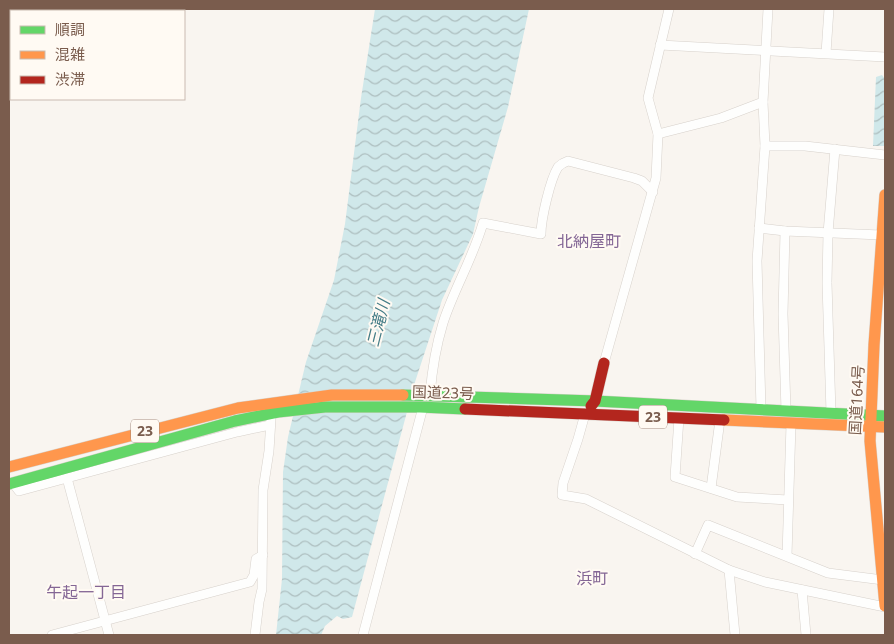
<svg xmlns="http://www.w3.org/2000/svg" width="894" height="644" font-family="'Noto Sans','Noto Sans JP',sans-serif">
<defs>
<pattern id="water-waves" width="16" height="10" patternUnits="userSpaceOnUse" patternTransform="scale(1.25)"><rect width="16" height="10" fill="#d0e8ea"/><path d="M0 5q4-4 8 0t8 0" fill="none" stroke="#aebfc0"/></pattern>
</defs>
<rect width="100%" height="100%" fill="#f9f5f0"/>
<!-- water -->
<g fill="url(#water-waves)">
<path d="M375 9H529L508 107 479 207 473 234 442 300 415 382 352 617 343 619 337 616 325 626 321 635H276L282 579 283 472 288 437 306 362 334 280 345 224 361 98Z"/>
<path d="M882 75 885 79V146H873L876 77Z"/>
</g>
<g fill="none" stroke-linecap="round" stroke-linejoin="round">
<!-- street casing -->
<g stroke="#d7d1cb" stroke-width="10">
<g id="street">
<path d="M660 45 885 57"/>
<path d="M826 53 829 9"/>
<path d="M658 134 721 118 763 102"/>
<path d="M765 146H805L885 155"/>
<path d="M759 228 785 231 881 235"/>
<path d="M785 231 783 314 786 411"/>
<path d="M604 363 656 178 658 134 648 98 669 9"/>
<path d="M430 395C432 370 436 346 443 323 454 289 473 258 483 223L541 234C541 219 550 180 558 167 561 164 565 162 568 161L634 178 642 181 653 192"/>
<path d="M761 409 757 261 765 146 763 102 768 9"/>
<path d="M831 413 827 283 828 233 835 149"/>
<path d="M585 414 578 439 563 483 562 495 586 499 729 570 765 582 885 607"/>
<path d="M679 418 675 477 737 497 788 500"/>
<path d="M67 478 109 635"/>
<path d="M13 483 19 491 237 432 270 425"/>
<path d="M711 488 720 420"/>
<path d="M695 554 708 525 828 573 883 580"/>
<path d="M787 556 791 424"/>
<path d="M729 570 735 635"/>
<path d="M802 590 806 635"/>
<path d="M52 635 250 582 254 575 256 559 263 555"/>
<path d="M255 635 259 602 262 589 263 490 269 451 271 419"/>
<path d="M363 635 423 407"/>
</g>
</g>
<!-- fast casing -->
<g stroke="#d9d2cb" stroke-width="12">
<g id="fast">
<path d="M403 395 595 401 885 416"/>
<path d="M9 484 235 421 278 412 325 407H420L465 409"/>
</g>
</g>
<!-- slow casing -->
<g stroke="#d9d2cb" stroke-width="12">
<g id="slow">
<path d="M885 195 874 345 870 441 885 606"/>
<path d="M724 420 885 427"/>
<path d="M9 467 238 408 332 395H403"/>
</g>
</g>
<!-- jam casing -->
<g stroke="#d9d2cb" stroke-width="12">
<g id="jam">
<path d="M591 406 595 401 604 363"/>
<path d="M465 409 724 420"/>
</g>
</g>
<!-- street -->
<use href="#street" stroke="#fefefd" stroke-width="9"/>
<!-- fast -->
<use href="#fast" stroke="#63d668" stroke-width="11"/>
<!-- slow -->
<use href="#slow" stroke="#ff974d" stroke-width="11"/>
<!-- jam -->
<use href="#jam" stroke="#b3261e" stroke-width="11"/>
</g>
<g text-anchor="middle" stroke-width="4" stroke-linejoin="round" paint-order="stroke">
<!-- shield labels -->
<g fill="#fffaf3" stroke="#a28b7f" stroke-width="1">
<rect x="639" y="405.5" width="28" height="23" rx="4"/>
<rect x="131" y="419.5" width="28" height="23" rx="4"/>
</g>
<g font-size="14" font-weight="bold" fill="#7a5c4d">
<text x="653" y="422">23</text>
<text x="145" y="436">23</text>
</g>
<!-- street labels -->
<g font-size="15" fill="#7a5c4d" stroke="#fffaf3">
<text transform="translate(443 393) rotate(2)" y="5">国道23号</text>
<text transform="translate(857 400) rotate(-87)" y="5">国道164号</text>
</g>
<!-- neighbourhood labels -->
<g font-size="16" fill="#846695" stroke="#fffaf3">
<text x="589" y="247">北納屋町</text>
<text x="592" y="584">浜町</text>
<text x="86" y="598">午起一丁目</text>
</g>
<!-- water labels -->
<g font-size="16" font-style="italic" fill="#437c86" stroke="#fffaf3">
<text transform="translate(378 323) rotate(-76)" y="6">三滝川</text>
</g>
</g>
<!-- border -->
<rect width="894" height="644" fill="none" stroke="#7a5c4d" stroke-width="20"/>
<!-- legend -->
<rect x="10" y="10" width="175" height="90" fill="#fffaf3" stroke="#cabbb1"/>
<rect x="20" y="26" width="25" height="8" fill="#63d668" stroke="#cabbb1"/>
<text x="55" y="35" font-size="15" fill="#7a5c4d">順調</text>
<rect x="20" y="51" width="25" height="8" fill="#ff974d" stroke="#cabbb1"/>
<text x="55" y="60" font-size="15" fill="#7a5c4d">混雑</text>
<rect x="20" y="76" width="25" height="8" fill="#b3261e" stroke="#cabbb1"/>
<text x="55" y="85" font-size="15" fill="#7a5c4d">渋滞</text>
</svg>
